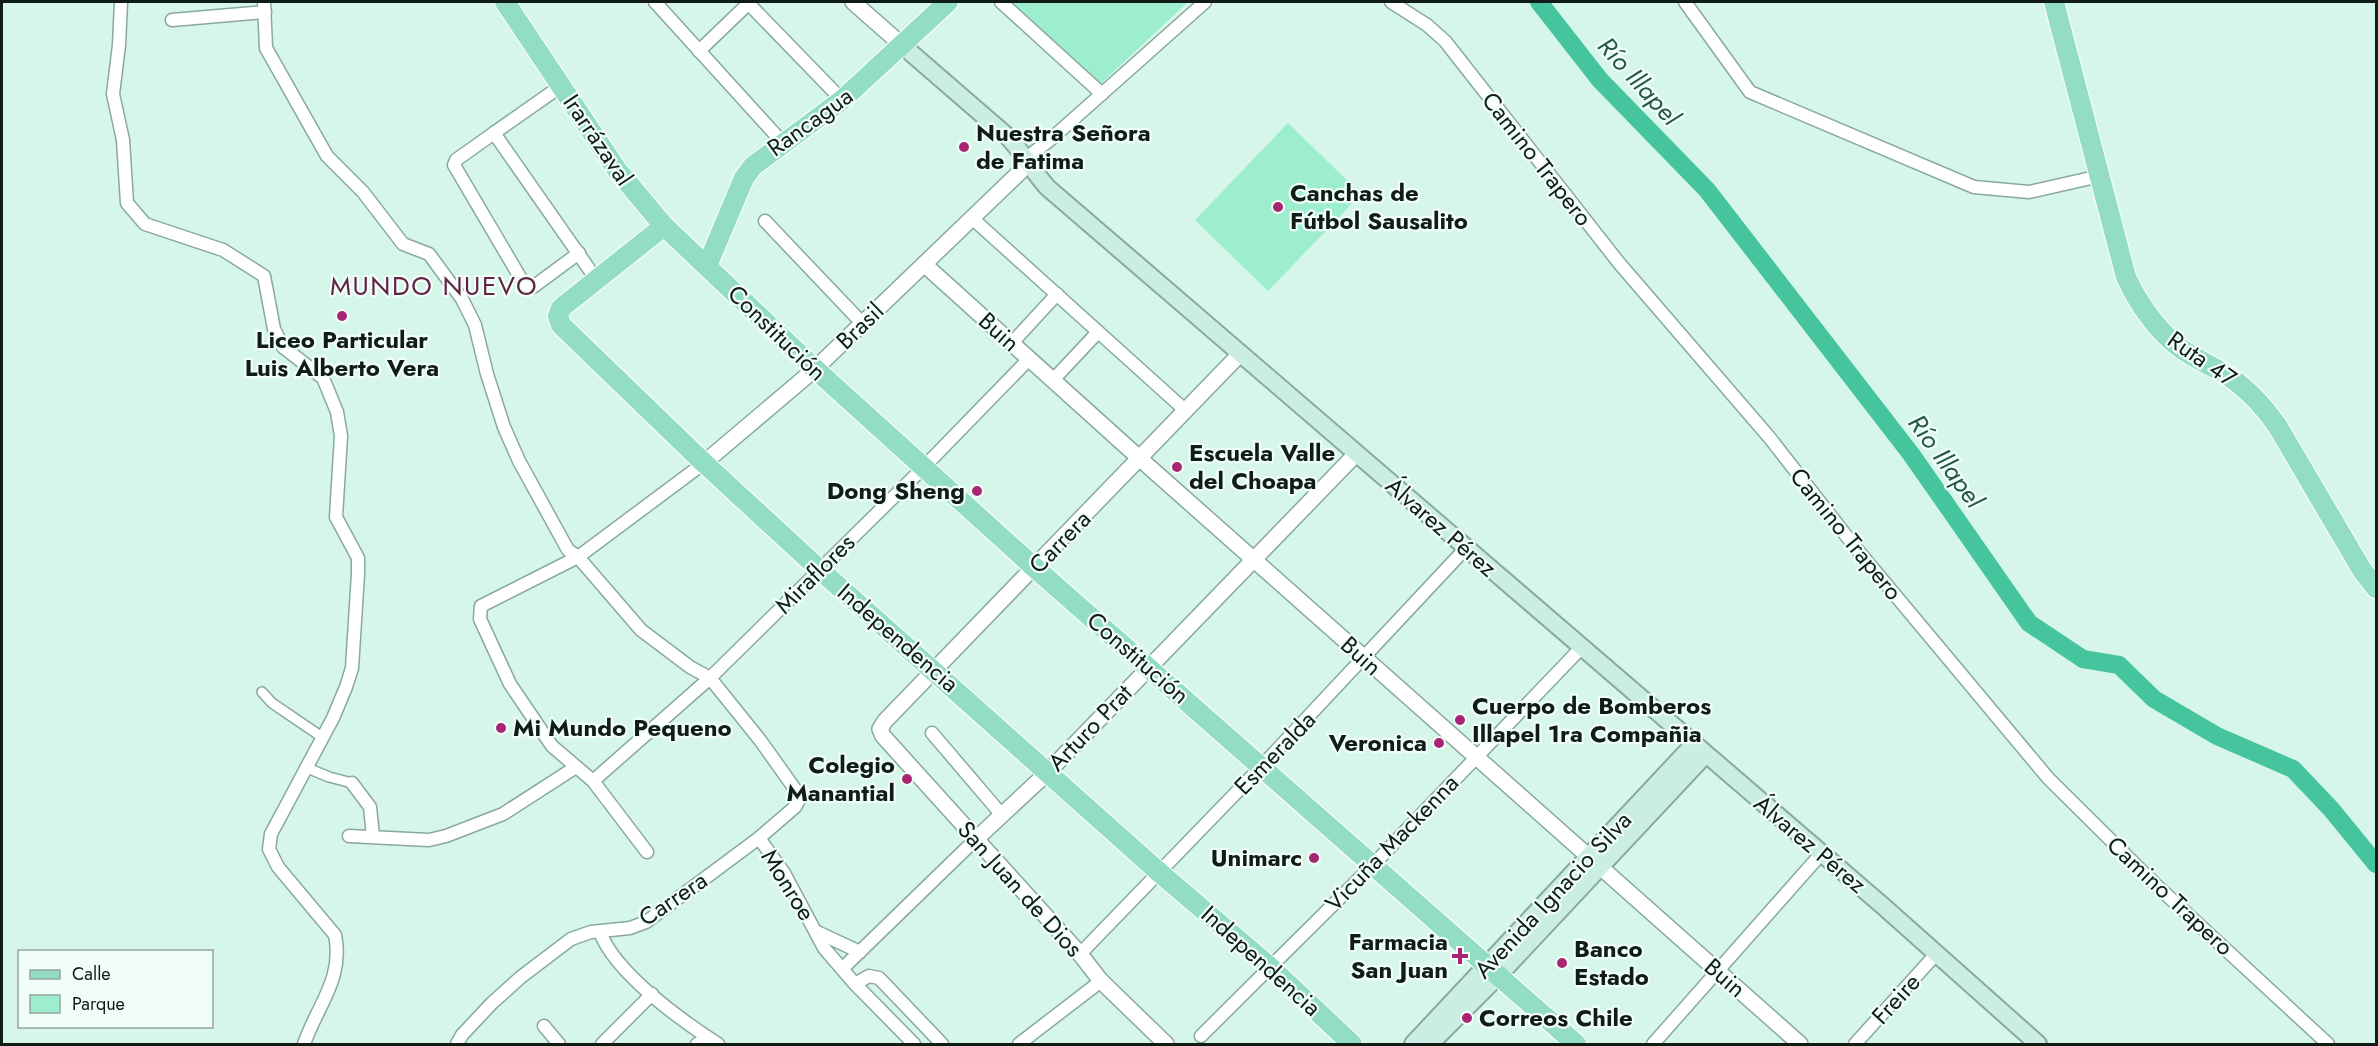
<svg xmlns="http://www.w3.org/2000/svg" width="2378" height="1046" font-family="Jost,sans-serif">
<rect width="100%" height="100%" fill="#d5f6e8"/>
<!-- green -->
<g fill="#9dedcf">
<path d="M1009 2H1188L1097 87Z"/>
<path d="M1288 123 1361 194 1268 291 1195 220Z"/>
</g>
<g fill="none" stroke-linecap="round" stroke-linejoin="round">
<!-- river -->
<path stroke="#46c49d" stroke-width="18" d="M1539 2 1600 80 1707 190 1911 454 2029 623 2083 659 2119 665 2154 699 2217 736 2293 769 2331 809 2376 864"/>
<!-- pedestrian casing -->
<g stroke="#89a99c" stroke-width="12">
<g id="pedestrian">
<path d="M262 692 272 703 322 737"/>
<path d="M305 767 329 777 352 783"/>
</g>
</g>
<!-- minor casing -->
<g stroke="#89a99c" stroke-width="15">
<g id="minor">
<path d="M121 2 119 45 113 94 123 140 127 203 145 224 223 250 264 276 274 329 283 347 323 378 337 412 341 436 336 517 358 558V574L352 668 346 687 333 718 271 834 269 849 278 867 335 935C344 979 317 1006 304 1044"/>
<path d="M264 2 266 48 327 156 363 192 403 244 429 254 462 299 475 325 487 374 504 427 519 461 568 550 578 557 641 630 690 667 710 678 760 740 797 792 799 800 795 807 759 838 646 922 630 928 591 932 571 939 521 977 492 1003 462 1035 457 1044"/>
<path d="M655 2 783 143"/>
<path d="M1001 2 1102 94"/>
<path d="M1391 2 1427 25 1445 41 1619 263 1769 437 1855 547 2048 778 2157 886 2328 1044"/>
<path d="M1685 2 1750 92 1974 187 2029 192 2100 176"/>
<path d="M748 3 842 100"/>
<path d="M172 20 265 12"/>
<path d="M699 51 750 2"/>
<path d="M561 86 494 133 596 279"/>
<path d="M494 133 456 160 454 165 524 284 528 288 533 287 579 253"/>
<path d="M1028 161 1033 153 1051 139 1205 2"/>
<path d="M973 219 1186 411"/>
<path d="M765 221 862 323"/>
<path d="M1012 343 1057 294"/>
<path d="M1053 380 1098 332"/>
<path d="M932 733 1001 814"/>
<path d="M593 781 710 678 924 467 1029 359"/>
<path d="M352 783 370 807 373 836"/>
<path d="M349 836 429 840 446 836 503 814 576 767"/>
<path d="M759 838 784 873 824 948 855 984 914 1044"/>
<path d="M647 852 593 781 552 746 510 684 480 619 481 606 578 557 704 463"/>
<path d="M600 932C615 973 682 1021 718 1044"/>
<path d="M817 932 860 952"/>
<path d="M1080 954 1261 767 1466 548"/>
<path d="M842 969 975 840"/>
<path d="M855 984 869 976 879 978 942 1044"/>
<path d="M544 1026 559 1044"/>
<path d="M1201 1036 1373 865 1581 648"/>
<path d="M602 1044 652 994"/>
<path d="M697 1044 708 1038"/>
<path d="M1019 1044 1101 981"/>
<path d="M1653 1044 1821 854"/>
<path d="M1855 1044 1936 954"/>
</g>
</g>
<!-- tertiary casing -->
<g stroke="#89a99c" stroke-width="18">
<g id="tertiary">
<path d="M853 2 903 46"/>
<path d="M925 265 1147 465 1800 1044"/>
<path d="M704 463 815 369 1021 171 1028 161"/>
<path d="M975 840 1047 773 1356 454"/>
<path d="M1166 1044 1101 981 1080 954 883 736 880 729 885 721 1240 354"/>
</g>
</g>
<!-- secondary casing -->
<g stroke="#89a99c" stroke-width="20">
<g id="secondary">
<path d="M903 46 1007 136C1023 152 1033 172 1048 188L1883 906 2038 1044"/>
<path d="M1413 1044 1693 745"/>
<path d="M1430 1044 1498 976 1705 755"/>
</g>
</g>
<!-- primary casing -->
<g stroke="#fff" stroke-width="22">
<g id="primary">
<path d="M505 2 617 170 664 226 815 369 1035 568 1576 1044"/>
<path d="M2054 2 2126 277C2138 303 2153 325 2175 344 2189 356 2206 363 2222 372 2245 386 2263 405 2278 427L2362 570 2376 588"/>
<path d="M664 226 561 308 558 316 561 325 704 463 819 569 1160 873 1270 967 1352 1044"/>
<path d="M707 266 744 178 753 166 842 100 948 2"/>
</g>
</g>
<!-- pedestrian -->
<use href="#pedestrian" stroke="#fff" stroke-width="9"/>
<!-- minor -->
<use href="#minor" stroke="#fff" stroke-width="12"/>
<!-- tertiary -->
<use href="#tertiary" stroke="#fff" stroke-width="15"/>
<!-- secondary -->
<use href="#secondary" stroke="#caeee2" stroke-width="16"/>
<!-- primary -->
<use href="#primary" stroke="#94ddc5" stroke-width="20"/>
</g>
<!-- markers -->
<g fill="#a72674" stroke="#f1fef8" stroke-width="2">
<circle cx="964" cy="147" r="6"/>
<circle cx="1278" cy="207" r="6"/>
<circle cx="342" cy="316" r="6"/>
<circle cx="1177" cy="467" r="6"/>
<circle cx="977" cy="491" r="6"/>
<circle cx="1460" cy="720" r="6"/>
<circle cx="501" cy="728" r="6"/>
<circle cx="1439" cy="743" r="6"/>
<circle cx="907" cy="779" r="6"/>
<circle cx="1314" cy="858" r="6"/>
<path d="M1457 947h6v6h6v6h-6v6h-6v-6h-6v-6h6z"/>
<circle cx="1562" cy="963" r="6"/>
<circle cx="1467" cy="1018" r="6"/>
</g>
<g text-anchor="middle" stroke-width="4.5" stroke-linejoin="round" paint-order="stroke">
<!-- street labels -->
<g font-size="24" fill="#101c17" stroke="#f1fef8">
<text transform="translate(810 122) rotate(-36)" y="8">Rancagua</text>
<text transform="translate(598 140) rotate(56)" y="8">Irarrázaval</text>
<text transform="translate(1537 159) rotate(52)" y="8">Camino Trapero</text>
<text transform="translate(860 326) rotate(-44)" y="8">Brasil</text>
<text transform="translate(999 332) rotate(42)" y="8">Buin</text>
<text transform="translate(777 333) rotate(44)" y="8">Constitución</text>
<text transform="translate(2202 359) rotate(35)" y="8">Ruta 47</text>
<text transform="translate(1441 527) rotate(41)" y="8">Álvarez Pérez</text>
<text transform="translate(1846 534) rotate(51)" y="8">Camino Trapero</text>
<text transform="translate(1060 542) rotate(-46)" y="8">Carrera</text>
<text transform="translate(815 574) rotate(-45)" y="8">Miraflores</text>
<text transform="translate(898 638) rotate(41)" y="8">Independencia</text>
<text transform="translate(1361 656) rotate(42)" y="8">Buin</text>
<text transform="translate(1138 658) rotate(41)" y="8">Constitución</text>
<text transform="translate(1090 728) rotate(-46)" y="8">Arturo Prat</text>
<text transform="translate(1275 753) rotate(-46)" y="8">Esmeralda</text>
<text transform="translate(1392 843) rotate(-46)" y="8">Vicuña Mackenna</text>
<text transform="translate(1810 844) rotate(40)" y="8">Álvarez Pérez</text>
<text transform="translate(788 885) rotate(58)" y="8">Monroe</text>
<text transform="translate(1020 889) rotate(48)" y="8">San Juan de Dios</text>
<text transform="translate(1553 895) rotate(-47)" y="8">Avenida Ignacio Silva</text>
<text transform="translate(2170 896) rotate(43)" y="8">Camino Trapero</text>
<text transform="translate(673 899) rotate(-34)" y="8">Carrera</text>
<text transform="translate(1261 961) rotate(42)" y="8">Independencia</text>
<text transform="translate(1725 978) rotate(41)" y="8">Buin</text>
<text transform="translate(1896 999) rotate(-48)" y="8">Freire</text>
</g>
<!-- poi labels -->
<g font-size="24" font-weight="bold" fill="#101c17" stroke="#f1fef8" text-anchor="start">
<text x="976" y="141">Nuestra Señora<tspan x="976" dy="28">de Fatima</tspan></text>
<text x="1290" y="201">Canchas de<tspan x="1290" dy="28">Fútbol Sausalito</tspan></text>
<text x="342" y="348" text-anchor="middle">Liceo Particular<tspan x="342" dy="28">Luis Alberto Vera</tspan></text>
<text x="1189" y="461">Escuela Valle<tspan x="1189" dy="28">del Choapa</tspan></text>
<text x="965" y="499" text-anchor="end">Dong Sheng</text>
<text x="1472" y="714">Cuerpo de Bomberos<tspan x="1472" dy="28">Illapel 1ra Compañia</tspan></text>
<text x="513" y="736">Mi Mundo Pequeno</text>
<text x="1427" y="751" text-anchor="end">Veronica</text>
<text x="895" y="773" text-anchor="end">Colegio<tspan x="895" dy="28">Manantial</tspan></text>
<text x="1302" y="866" text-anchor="end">Unimarc</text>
<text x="1448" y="950" text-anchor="end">Farmacia<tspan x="1448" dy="28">San Juan</tspan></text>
<text x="1574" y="957">Banco<tspan x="1574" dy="28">Estado</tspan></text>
<text x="1479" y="1026">Correos Chile</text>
</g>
<!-- water labels -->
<g font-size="26" font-style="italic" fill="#255847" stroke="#f1fef8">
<text transform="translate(1639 81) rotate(48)" y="9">Río Illapel</text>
<text transform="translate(1946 461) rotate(54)" y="9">Río Illapel</text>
</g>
<!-- neighbourhood labels -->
<g font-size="26" letter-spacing="1.5" fill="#612346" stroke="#f1fef8">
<text x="434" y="295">MUNDO NUEVO</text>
</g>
</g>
<!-- border -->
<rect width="2378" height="1046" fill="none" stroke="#101c17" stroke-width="6"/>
<!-- legend -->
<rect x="18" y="950" width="195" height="78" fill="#f1fef8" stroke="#97a49e" stroke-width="1.5"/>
<rect x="30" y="970" width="30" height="9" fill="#94ddc5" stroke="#97a49e" stroke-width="1.5"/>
<text x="72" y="980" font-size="18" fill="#101c17">Calle</text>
<rect x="30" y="995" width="30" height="18" fill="#9dedcf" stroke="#97a49e" stroke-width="1.5"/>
<text x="72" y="1010" font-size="18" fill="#101c17">Parque</text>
</svg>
